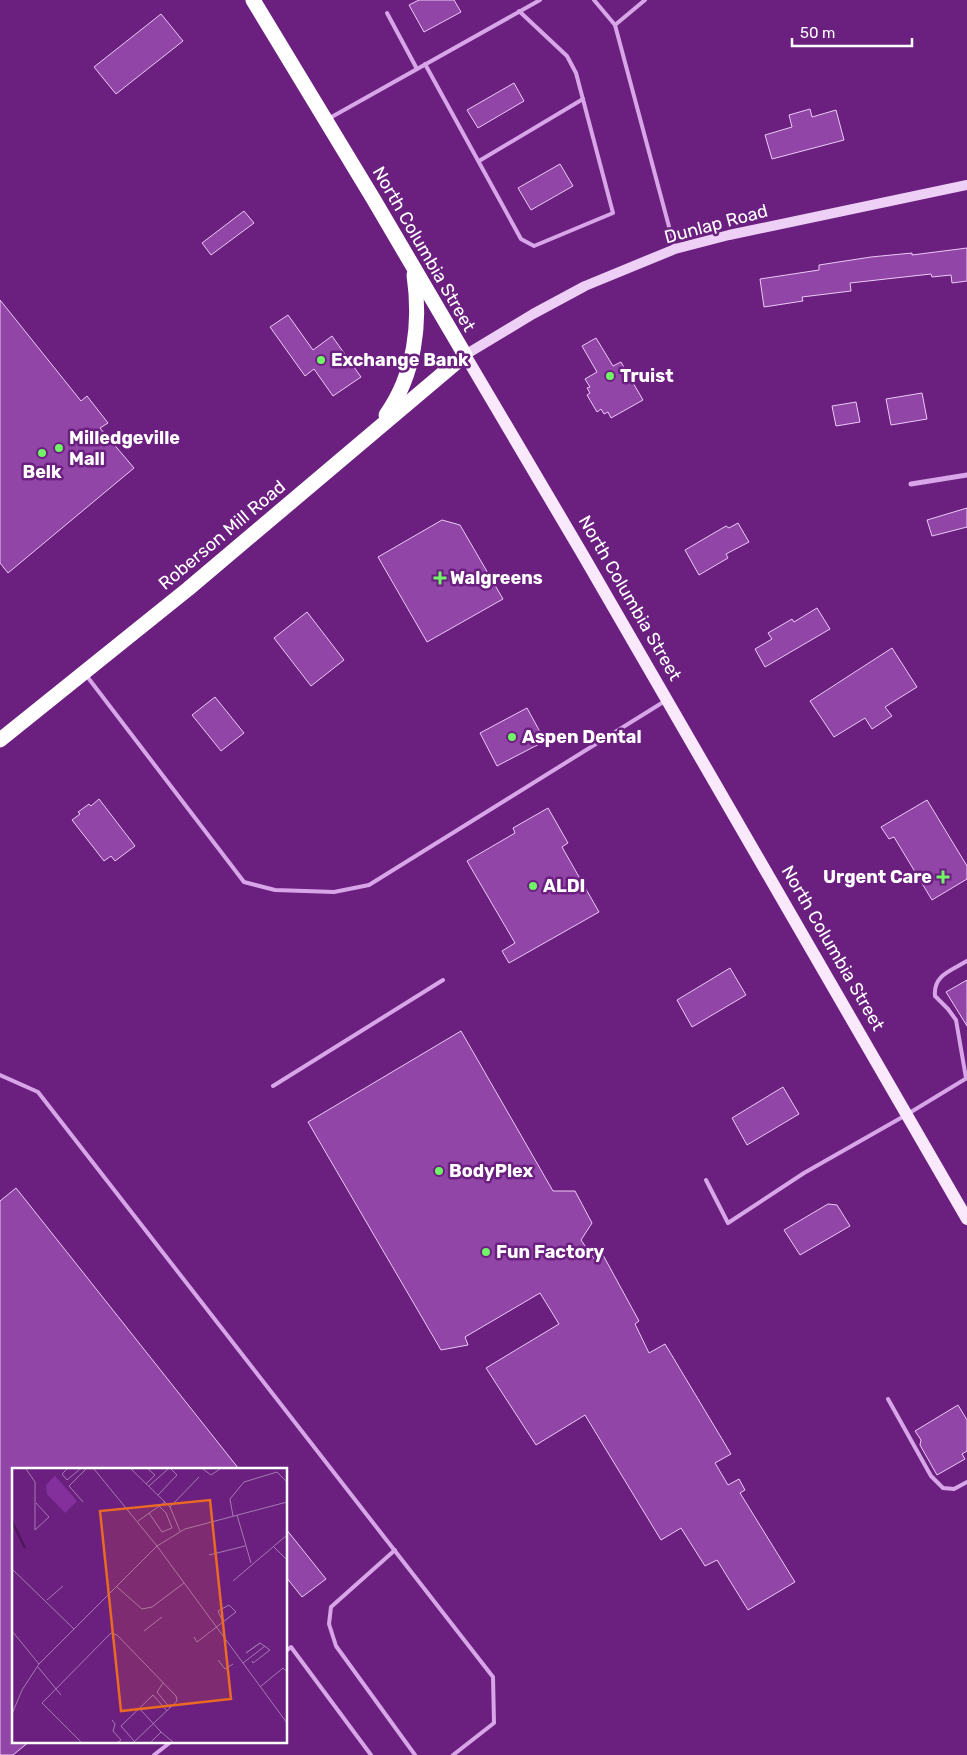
<svg xmlns="http://www.w3.org/2000/svg" width="967" height="1755" font-family="Rubik,sans-serif">
<rect width="100%" height="100%" fill="#6b2080"/>
<!-- building -->
<g fill="#9145a7" stroke="#ecc9f6">
<path d="M419 0H454L461 12 424 32 409 5Z"/>
<path d="M161 14 183 41 116 94 94 67Z"/>
<path d="M514 83 524 101 478 128 467 110Z"/>
<path d="M810 109 812 117 836 110 844 140 772 159 765 135 792 127 789 115Z"/>
<path d="M560 164 573 186 531 210 518 188Z"/>
<path d="M244 211 254 223 211 255 202 243Z"/>
<path d="M967 248V281L952 283 951 275 932 277 931 274 850 283 851 291 802 297 803 301 764 307 760 279 819 270V265L871 257 912 253V255Z"/>
<path d="M0 300 81 401 87 396 108 423 100 428 134 468 8 573 0 563Z"/>
<path d="M288 315 313 350 332 336 361 377 333 396 314 369 305 376 270 327Z"/>
<path d="M596 338 613 366 621 362 643 400 611 418 608 412 604 414 601 409 597 412 587 395 590 393 587 388 590 387 585 379 597 372 582 346Z"/>
<path d="M922 393 927 419 891 425 886 399Z"/>
<path d="M856 402 860 422 836 426 832 406Z"/>
<path d="M967 508V527L932 536 927 520Z"/>
<path d="M442 520 460 525 503 599 427 642 378 557Z"/>
<path d="M738 523 749 542 726 554 728 558 699 575 685 550 726 526 729 528Z"/>
<path d="M817 608 830 629 765 667 755 649 772 639 768 633 792 619 794 622Z"/>
<path d="M307 612 344 660 311 686 274 638Z"/>
<path d="M892 648 917 687 885 707 892 716 872 729 865 718 834 737 810 701Z"/>
<path d="M215 697 244 733 221 751 192 715Z"/>
<path d="M527 708 545 741 497 766 480 733Z"/>
<path d="M99 799 135 846 115 861 111 856 104 861 72 820 80 814 78 812 89 804 91 806Z"/>
<path d="M927 800 967 866V879L932 900 894 837 889 839 881 827Z"/>
<path d="M548 808 568 843 562 847 599 912 509 963 502 951 515 943 467 861 515 833 513 828Z"/>
<path d="M730 968 746 995 692 1027 677 1000Z"/>
<path d="M967 980V1026L946 992Z"/>
<path d="M461 1031 553 1191H575L592 1223 581 1240 595 1260 603 1255 639 1321 635 1324 649 1353 665 1344 731 1454 715 1463 728 1485 739 1479 745 1490 740 1493 795 1582 748 1610 717 1560 705 1566 681 1528 661 1540 585 1415 536 1445 486 1368 559 1324 540 1293 465 1337 468 1345 441 1350 308 1122Z"/>
<path d="M783 1087 799 1114 747 1145 732 1118Z"/>
<path d="M16 1188 239 1469H14V1741H30L13 1755H0V1201Z"/>
<path d="M828 1204 837 1205 850 1226 800 1255 784 1230Z"/>
<path d="M958 1405 967 1420V1451L962 1454 965 1459 937 1475 920 1445 921 1440 915 1431Z"/>
<path d="M286 1529 326 1579 302 1597 286 1577Z"/>
</g>
<g fill="none" stroke-linecap="round" stroke-linejoin="round">
<!-- lane -->
<g stroke="#d8a5e8" stroke-width="4">
<path d="M594 0 615 25"/>
<path d="M645 0 615 25 675 249"/>
<path d="M387 13 417 69"/>
<path d="M425 64 521 239 534 246 613 213 576 73 567 56 519 11"/>
<path d="M328 119 540 0"/>
<path d="M479 161 583 99"/>
<path d="M86 675 244 882 275 890 334 892 369 885 665 701"/>
<path d="M0 1075 38 1092 493 1677 494 1723 453 1755"/>
<path d="M966 1078 956 1020 948 1009 935 996C933 975 951 971 967 961"/>
<path d="M273 1086 443 980"/>
<path d="M706 1180 728 1223 804 1173 906 1115 967 1078"/>
<path d="M888 1399 931 1476 943 1488 954 1489 967 1482"/>
<path d="M395 1550 331 1607 329 1624 336 1646 415 1755"/>
<path d="M286 1651 291 1647 371 1755"/>
<path d="M154 1755 172 1741"/>
</g>
<!-- street -->
<path stroke="#d8a5e8" stroke-width="5" d="M911 484 967 475"/>
<!-- secondary -->
<path stroke="#eed0f6" stroke-width="10" d="M465 355 533 314 585 286 675 249 729 235 967 185"/>
<!-- primary -->
<path stroke="#fae8fd" stroke-width="12" d="M465 355 583 555 967 1219"/>
<!-- highway -->
<g stroke="#fff" stroke-width="15">
<path d="M386 415C415 374 421 323 414 275"/>
<path d="M0 740 188 589 465 355 374 200 253 0"/>
</g>
</g>
<!-- markers -->
<g fill="#70f566" stroke="#6b2080" stroke-width="2">
<circle cx="321" cy="360" r="5"/>
<circle cx="610" cy="376" r="5"/>
<circle cx="59" cy="448" r="5"/>
<circle cx="42" cy="453" r="5"/>
<path d="M437.5 570.5h5v5h5v5h-5v5h-5v-5h-5v-5h5z"/>
<circle cx="512" cy="737" r="5"/>
<path d="M940.5 869.5h5v5h5v5h-5v5h-5v-5h-5v-5h5z"/>
<circle cx="533" cy="886" r="5"/>
<circle cx="439" cy="1171" r="5"/>
<circle cx="486" cy="1252" r="5"/>
</g>
<g text-anchor="middle" stroke-width="5" stroke-linejoin="round" paint-order="stroke">
<!-- street labels -->
<g font-size="18" fill="#fff" stroke="#6b2080">
<text transform="translate(716 224) rotate(-15)" y="6">Dunlap Road</text>
<text transform="translate(424 249) rotate(60)" y="6">North Columbia Street</text>
<text transform="translate(222 535) rotate(-40)" y="6">Roberson Mill Road</text>
<text transform="translate(630 598) rotate(60)" y="6">North Columbia Street</text>
<text transform="translate(833 948) rotate(60)" y="6">North Columbia Street</text>
</g>
<!-- poi labels -->
<g font-size="18" font-weight="bold" fill="#fff" stroke="#6b2080" text-anchor="start">
<text x="331" y="366">Exchange Bank</text>
<text x="620" y="382">Truist</text>
<text x="69" y="444">Milledgeville<tspan x="69" dy="21">Mall</tspan></text>
<text x="42" y="478" text-anchor="middle">Belk</text>
<text x="450" y="584">Walgreens</text>
<text x="522" y="743">Aspen Dental</text>
<text x="932" y="883" text-anchor="end">Urgent Care</text>
<text x="543" y="892">ALDI</text>
<text x="449" y="1177">BodyPlex</text>
<text x="496" y="1258">Fun Factory</text>
</g>
</g>
<!-- overview -->
<g transform="translate(12 1468)">
<rect width="275" height="275" fill="#6b2080"/>
<path d="M43 8 65 33 53 45 35 26 34 17Z" fill="#83309c"/>
<path fill="none" stroke="#50165f" stroke-width="2.5" d="M0 53 13 80"/>
<path fill="none" stroke="#a679b3" stroke-width="1" d="M14 1 23 14V62L37 49 24 35M55 1 50 6 55 12 68 1M119 1 158 39M191 1 199 7 208 1M134 16 143 7 136 1M137 18 156 1M146 27 165 7 159 1M71 34 57 18 74 1M275 34 173 61 145 78 275 255M137 45 150 64 160 60 154 45 147 38M225 47 239 95M221 48 218 31 232 14 265 4 275 14M126 53 153 34M168 63 158 39 187 9M262 79 275 92M197 87 233 78M0 101 62 161M221 113 275 67M105 119 130 141 140 139 172 115M35 132 51 118M0 163 27 196M132 163 150 149M182 169 185 174 224 144 217 137 206 143 211 154M234 185 248 175M234 185 248 175M206 192 213 201 221 196M240 193 241 195 258 182 248 175M231 195 253 178M26 199 49 227M151 215 145 224 158 240M248 219 271 200 274 203M127 240 149 264M0 246 10 222 27 196 145 78 82 1M100 252 103 256 101 263 109 272 106 274M122 273 109 258 141 227 155 243M69 274 30 235 99 165 105 167 164 228 165 233 122 274M139 274 149 264 161 274"/>
<path fill="#ea6a24" fill-opacity="0.15" stroke="#ea6a24" stroke-width="2.5" d="M198 32 219 231 109 243 88 43Z"/>
<rect width="275" height="275" fill="none" stroke="#fff" stroke-width="2.5"/>
</g>
<!-- scale -->
<path d="M792 38v8h120v-8" fill="none" stroke="#ffffff" stroke-width="2.5"/>
<text x="800" y="38" font-size="15" fill="#ffffff" stroke="#6b2080" stroke-width="4" paint-order="stroke">50 m</text>
</svg>
